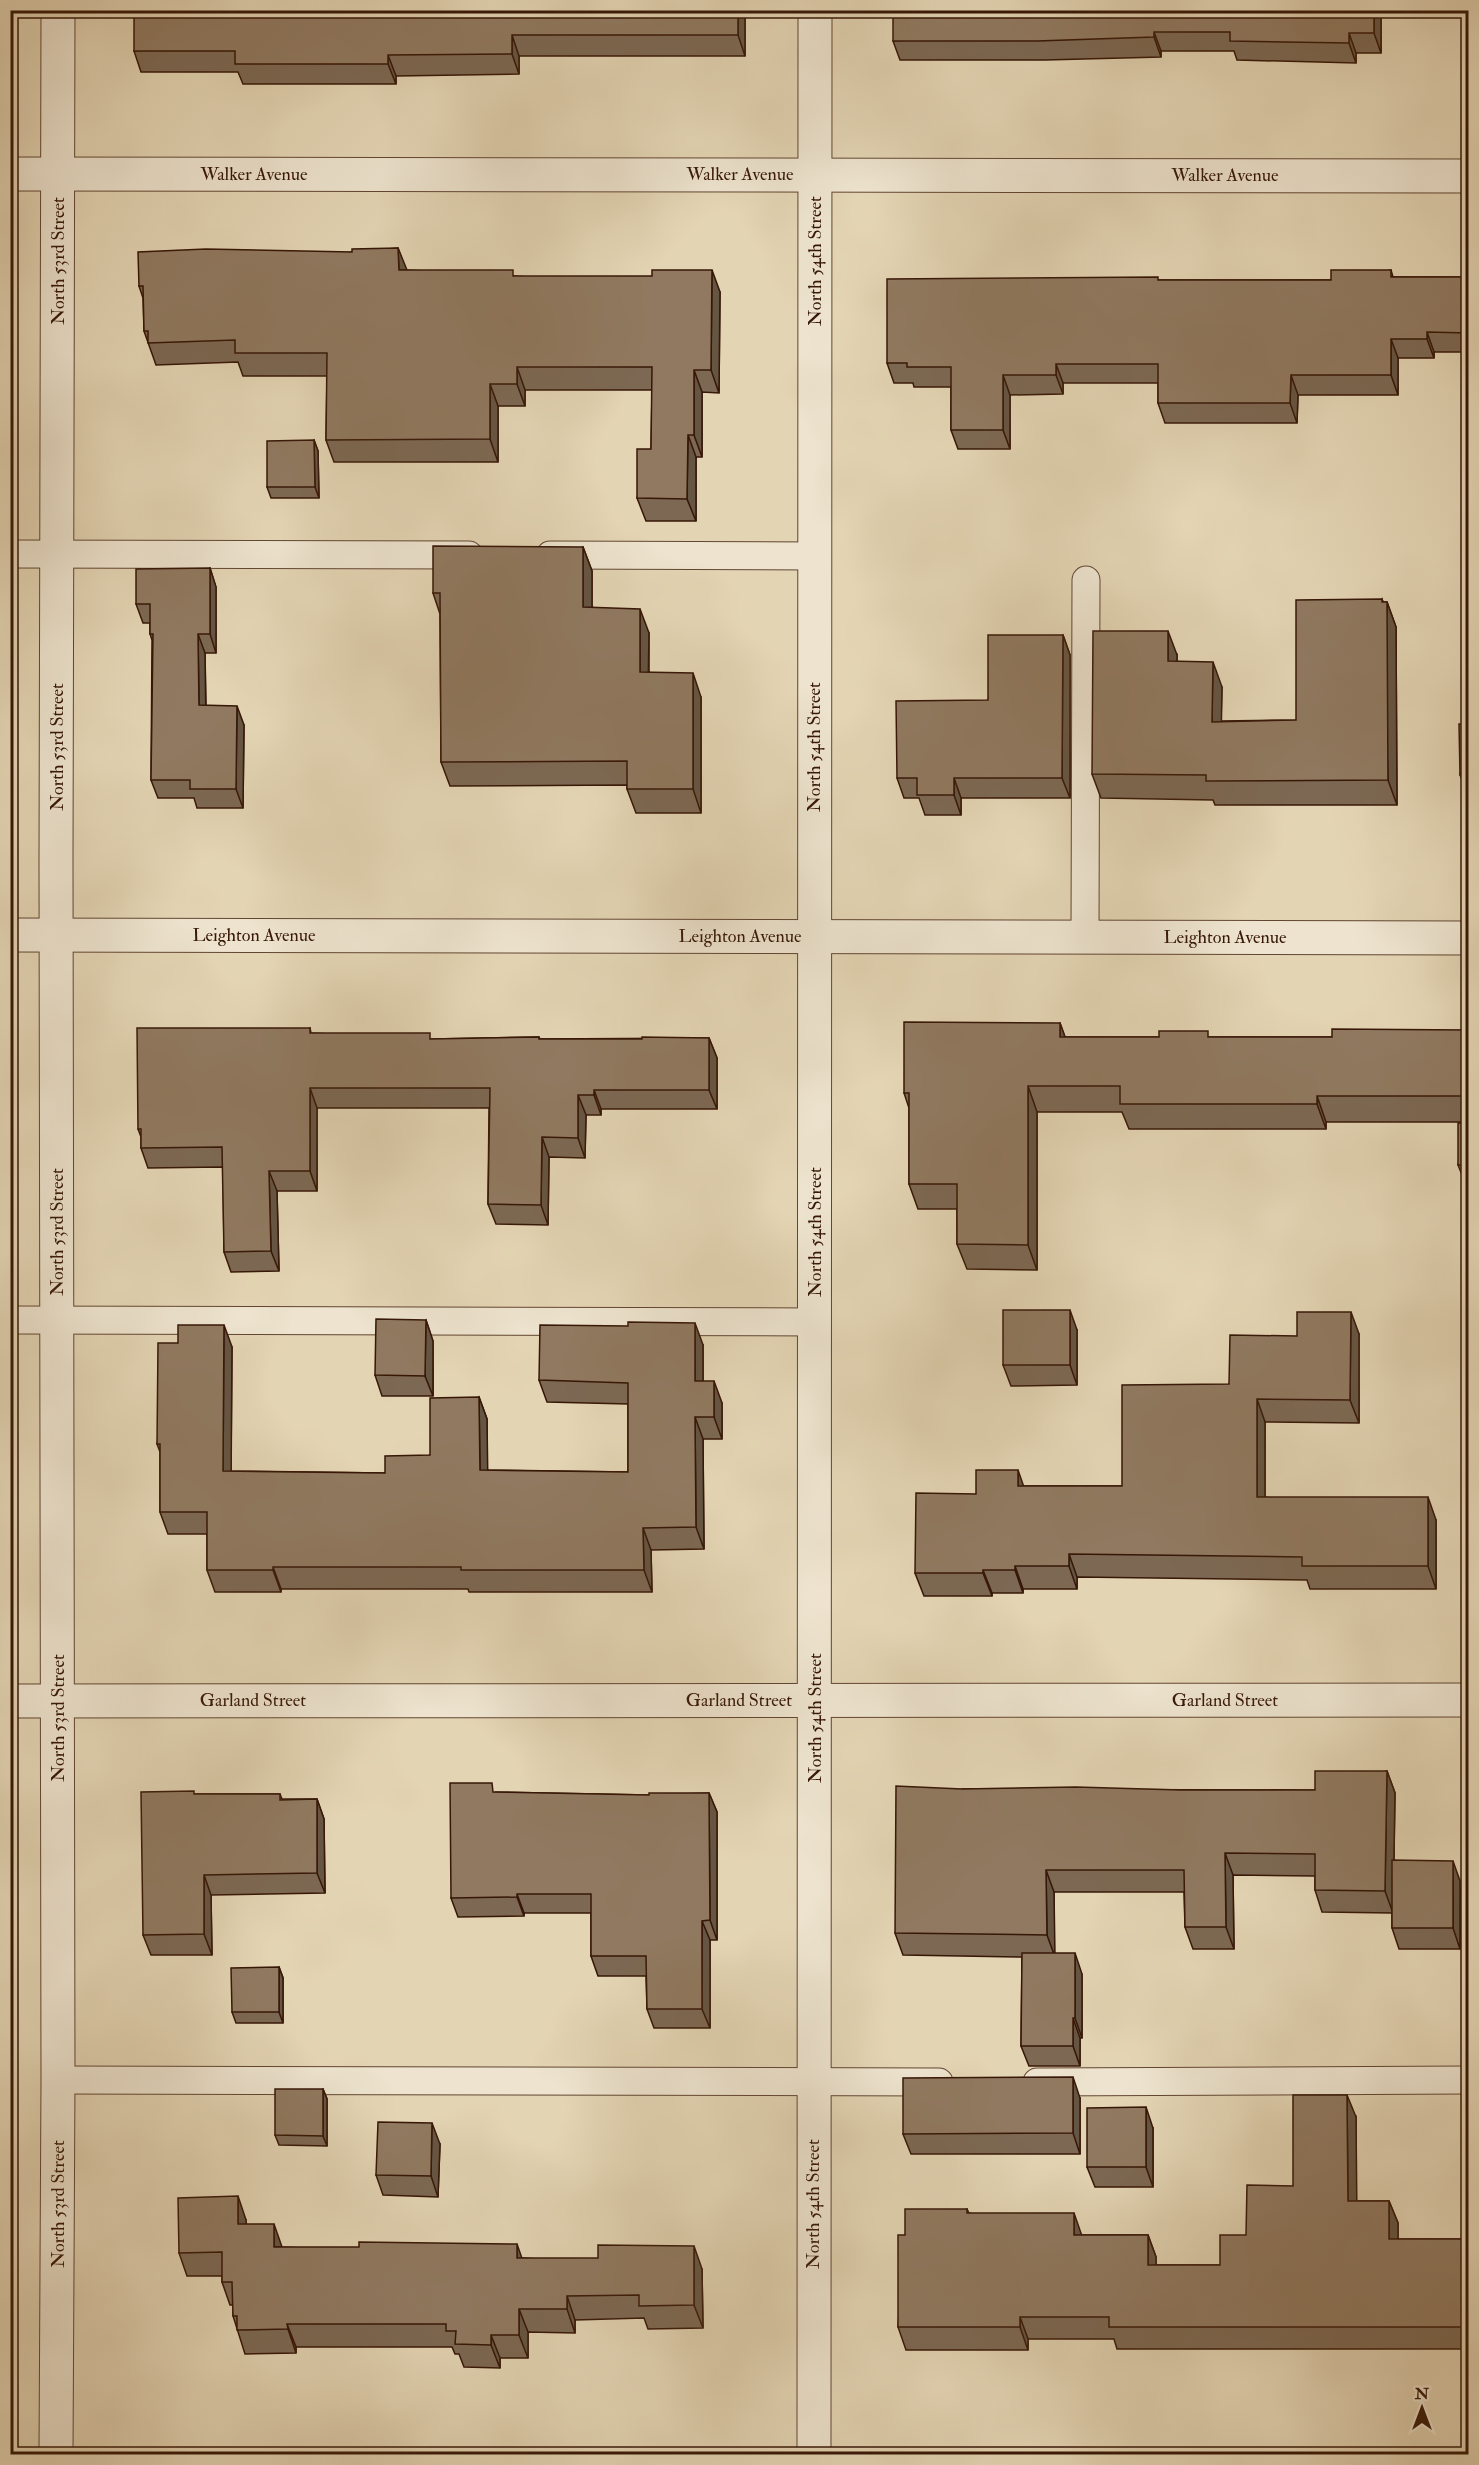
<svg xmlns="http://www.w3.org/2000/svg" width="1479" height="2465" font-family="'IM FELL Double Pica',serif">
<rect width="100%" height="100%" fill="#e3d4b3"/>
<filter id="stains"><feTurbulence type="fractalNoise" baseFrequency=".00333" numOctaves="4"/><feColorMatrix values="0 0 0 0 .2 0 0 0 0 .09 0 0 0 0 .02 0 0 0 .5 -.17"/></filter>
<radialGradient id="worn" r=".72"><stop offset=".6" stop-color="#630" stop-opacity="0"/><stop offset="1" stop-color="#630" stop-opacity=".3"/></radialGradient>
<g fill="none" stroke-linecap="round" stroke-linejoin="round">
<!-- service casing -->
<g stroke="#624632" stroke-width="29">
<g id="service">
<path d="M10 554 469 555"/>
<path d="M550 555 815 556"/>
<path d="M1085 937 1086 580"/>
<path d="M10 1320 815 1322"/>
<path d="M58 2080 939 2082"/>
<path d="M1037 2082 1468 2080"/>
</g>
</g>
<!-- minor casing -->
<g stroke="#624632" stroke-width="35">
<g id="minor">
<path d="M10 174 1468 176"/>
<path d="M10 1701 1468 1700"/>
<path d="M56 2454 58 2080 56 863 58 10"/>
<path d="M814 2454 815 10"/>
</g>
</g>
<!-- tertiary casing -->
<g stroke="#624632" stroke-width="35">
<path id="tertiary" d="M10 935 1468 938"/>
</g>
<!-- service -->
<use href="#service" stroke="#ede3ce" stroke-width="27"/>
<!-- minor -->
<use href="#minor" stroke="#ede3ce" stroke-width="33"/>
<!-- tertiary -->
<use href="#tertiary" stroke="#ede3ce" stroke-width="33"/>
</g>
<!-- wall -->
<g fill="#7c6853" stroke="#371707" stroke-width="1.5">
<path d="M745 10V56H519V74L396 76V84H243L238 72H141L134 51Z"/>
<path d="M1381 10V53H1356V63L1237 60 1234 51H1161V57L1045 60H900L893 41Z"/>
<path d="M398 248 406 270 515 276 720 292 719 393 702 392V457H696V521H646L637 498 651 449 652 390H525V406H498V462H334L326 440 327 376H243L238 362 156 365 144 331 143 298 139 286 352 252Z"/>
<path d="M1391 270 1393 277H1468V352H1434V358H1398V395H1298L1297 423H1165L1158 403V383H1063V394L1010 395V449H958L951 430V387H914L913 383H894L887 363 1159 280H1331Z"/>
<path d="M314 440 318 451 319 498H271L267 487Z"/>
<path d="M583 547 592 571V607L649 633V672L701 697V813H636L627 789V785L450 786 441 762 440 614 433 593Z"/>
<path d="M210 568 216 587V653H205L206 706 244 725 243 808H197L194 798H158L151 780 152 640 150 634V623H143L136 604Z"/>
<path d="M1382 599 1383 602H1387L1396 627 1397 805H1215L1213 800 1101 798 1092 774 1177 655V661L1222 687 1221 721 1296 720Z"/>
<path d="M1063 635 1070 655V798H961V815H925L919 798H904L897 778Z"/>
<path d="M1468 724V795L1460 775Z"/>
<path d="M1060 1023 1065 1037H1332L1468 1030V1122H1326V1129H1129L1122 1112H1037V1270L967 1269 957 1244V1209H918L909 1184V1108L904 1093Z"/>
<path d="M310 1028 311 1033 432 1039 539 1037 540 1039 709 1038 717 1058V1109H601V1115H586L585 1158 549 1157 548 1225 496 1224 488 1204 489 1108H317V1191H277L279 1271 231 1272 224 1252 223 1167 148 1168 141 1148V1137L138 1129Z"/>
<path d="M1468 1123V1175H1462L1458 1165Z"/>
<path d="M426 1320 433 1341V1396H382L375 1375Z"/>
<path d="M1077 1330V1385L1011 1386 1003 1365Z"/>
<path d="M1359 1334V1423L1265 1422V1497L1436 1520V1589H1310L1307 1580 1077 1577V1589H1023V1593H992V1596H924L915 1573 976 1494 1024 1486H1122L1229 1384Z"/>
<path d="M178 1343 232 1347 231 1471 385 1473 430 1455 479 1397 487 1419V1470L628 1472V1404L547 1402 539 1380 703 1345V1381L722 1403V1439H703L704 1549 651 1550 652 1592H469L468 1589H281V1592H215L207 1570V1534H168L160 1512V1452L157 1444Z"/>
<path d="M1387 1771 1395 1793 1394 1860 1460 1881V1949H1399L1392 1928V1913L1322 1912 1315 1890V1876L1233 1875 1234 1949H1193L1185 1927 1184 1892H1054V1953L1082 1974V2038H1080V2066H1029L1021 2046 1022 1957 903 1955 895 1933 962 1789 1315 1790Z"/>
<path d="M495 1792 649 1795 709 1793 717 1812V1940H710V2028H654L647 2009 646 1976H598L591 1956V1913H524V1916L458 1917 451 1898Z"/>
<path d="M195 1794H280L282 1799H317L324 1819 325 1893 211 1895 212 1955H151L143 1935Z"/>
<path d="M279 1967 283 1978V2023H236L232 2012Z"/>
<path d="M323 2089 327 2099V2146L279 2145 275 2135Z"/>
<path d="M1080 2098V2154H911L903 2134Z"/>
<path d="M1356 2117V2201H1389L1398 2223V2239H1468V2349H1117L1114 2339H1028V2350H906L898 2327 905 2235 967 2209 969 2213 1082 2235H1148L1156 2257V2265H1220L1246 2235 1293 2186Z"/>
<path d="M1153 2128V2187H1095L1087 2167Z"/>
<path d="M440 2144 438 2197 383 2195 376 2175Z"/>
<path d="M246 2220V2224L282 2247 522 2258 702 2269 703 2328 648 2329 644 2318 575 2320V2333L528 2332V2358H500V2368L464 2367 459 2354H455L452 2347H296V2353L245 2354 233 2316V2305H230L222 2282V2276H187L179 2253Z"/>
</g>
<!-- shaded-wall -->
<g fill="#655543" stroke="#371707" stroke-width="1.5">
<path d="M738 10H745V56L738 35Z"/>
<path d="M1374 10H1381V53L1374 33Z"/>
<path d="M1154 32 1161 51V57L1154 37Z"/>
<path d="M1349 33 1356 53V63L1349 43Z"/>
<path d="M512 35 519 56V74L512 54Z"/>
<path d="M388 55 396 76V84L388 64Z"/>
<path d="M398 248 407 270H399Z"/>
<path d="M712 270 720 292 719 393 711 370Z"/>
<path d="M1427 332 1434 352V358L1427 339Z"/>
<path d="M1391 339 1398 358V395L1391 375Z"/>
<path d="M1056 364 1063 383V394L1056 375Z"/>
<path d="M517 367 525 390V406L517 384Z"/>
<path d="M694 370 702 392V457L694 435Z"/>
<path d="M1003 375 1010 395V449L1003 430Z"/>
<path d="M1291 375 1298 395 1297 423 1290 403Z"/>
<path d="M490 384 498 406V462L490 439Z"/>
<path d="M688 435 696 457V521L687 499Z"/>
<path d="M314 440 318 451 319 498 315 487Z"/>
<path d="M583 547 592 571V631L583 607Z"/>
<path d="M210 568 216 587V653L210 634Z"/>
<path d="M1382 599 1387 613V602L1396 627 1397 805 1388 780Z"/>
<path d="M640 609 649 633 648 696 640 672Z"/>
<path d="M1168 631 1177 655V686L1168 661Z"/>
<path d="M198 634 205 653 206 724 199 705Z"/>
<path d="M1063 635 1070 655V798L1062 778Z"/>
<path d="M1213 662 1222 687 1221 746 1212 722Z"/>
<path d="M693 673 701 697V813L693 789Z"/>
<path d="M237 706 244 725 243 808 236 789Z"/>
<path d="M954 778 961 798V815L954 795Z"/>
<path d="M1060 1023 1069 1048 1060 1037Z"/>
<path d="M709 1038 717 1058V1109L709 1090Z"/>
<path d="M1028 1086 1037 1112V1270L1028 1245Z"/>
<path d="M310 1088 317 1108V1191L310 1171Z"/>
<path d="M594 1090 601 1109V1115L594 1095Z"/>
<path d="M578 1095 586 1115 585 1158 578 1138Z"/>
<path d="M1317 1096 1326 1122V1129L1317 1104Z"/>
<path d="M542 1137 549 1157 548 1225 541 1205Z"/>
<path d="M269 1171 277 1191 279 1271 271 1251Z"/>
<path d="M1070 1310 1077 1330V1385L1070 1365Z"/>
<path d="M1351 1312 1359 1334V1423L1350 1400Z"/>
<path d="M426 1320 433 1341V1396L425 1376Z"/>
<path d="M695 1323 703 1345V1403L695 1381Z"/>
<path d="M224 1325 232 1347 231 1493 223 1471Z"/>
<path d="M714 1381 722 1403V1439L714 1417Z"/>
<path d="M479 1397 487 1419 488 1492 480 1470Z"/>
<path d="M1257 1399 1265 1422V1520L1257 1497Z"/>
<path d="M695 1417 703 1439 704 1549 696 1527Z"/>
<path d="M1018 1470 1026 1493 1018 1486Z"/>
<path d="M1428 1497 1436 1520V1589L1428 1566Z"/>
<path d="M643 1528 651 1550 652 1592 644 1570Z"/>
<path d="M1069 1554 1077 1577V1589L1069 1566Z"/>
<path d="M1015 1566 1023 1589V1593L1015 1570Z"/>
<path d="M273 1567 281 1589V1592L273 1570Z"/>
<path d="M983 1570 992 1593V1596L983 1573Z"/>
<path d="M1387 1771 1395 1793 1393 1913 1385 1891Z"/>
<path d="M709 1793 717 1812V1940L710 1920Z"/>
<path d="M317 1799 324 1819 325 1893 317 1873Z"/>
<path d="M1225 1853 1233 1875 1234 1949 1226 1927Z"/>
<path d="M1453 1861 1460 1881V1949L1453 1928Z"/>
<path d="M1046 1870 1054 1892 1055 1957 1047 1935Z"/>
<path d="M204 1875 211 1895 212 1955 204 1934Z"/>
<path d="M517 1894 524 1913V1916L517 1897Z"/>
<path d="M702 1921 710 1940V2028L702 2009Z"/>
<path d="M1075 1953 1082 1974V2038L1075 2018Z"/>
<path d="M279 1967 283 1978V2023L279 2012Z"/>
<path d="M1073 2018 1080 2038V2066L1073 2046Z"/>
<path d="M1073 2077 1080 2098V2154L1073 2133Z"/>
<path d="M323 2089 327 2099V2146L323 2136Z"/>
<path d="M1347 2095 1356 2117 1357 2223 1348 2201Z"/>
<path d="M1146 2107 1153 2128V2187L1146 2167Z"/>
<path d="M432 2123 440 2144 438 2197 431 2176Z"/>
<path d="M238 2196 246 2220 247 2248 238 2224Z"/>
<path d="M1389 2201 1398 2223V2262L1389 2239Z"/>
<path d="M1074 2213 1082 2236 1074 2235Z"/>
<path d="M274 2224 282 2247H274Z"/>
<path d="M1148 2235 1156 2257V2287L1148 2265Z"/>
<path d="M517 2244 525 2267 517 2258Z"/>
<path d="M694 2246 702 2269 703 2328 694 2305Z"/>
<path d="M567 2296 575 2320V2333L567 2309Z"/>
<path d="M519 2309 528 2332V2358L519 2335Z"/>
<path d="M1020 2317 1028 2339V2350L1020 2327Z"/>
<path d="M287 2324 296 2347V2353L288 2329Z"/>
<path d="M491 2335 500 2358V2368L491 2345Z"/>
</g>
<!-- building -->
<g fill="#907960" stroke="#371707" stroke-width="1.5">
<path d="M134 10H738V35H512V54L388 55V64H235V51H134Z"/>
<path d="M893 10H1374V33H1349V43L1230 41V32H1154V37L1037 41H893Z"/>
<path d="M398 248 399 270H513V276H652V270H712L711 370H694V435H688L687 499 637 498V449H651L652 367H517V384H490V439L326 440 327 353H235V340L148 343V331H144L143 286H139L138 252 206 249 352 252V249Z"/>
<path d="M1331 270H1391V277H1468V333L1427 332V339H1391V375H1291L1290 403H1158V364H1056V375H1003V430H951V367H907V363H887V279L1158 277V280H1331Z"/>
<path d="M314 440 315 487H267V441Z"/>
<path d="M433 546 583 547V607L640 609V672L693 673V789H627V761L441 762 440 593H433Z"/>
<path d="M210 568V634H198L199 705 237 706 236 789H190V780H151L153 634H150V604H136V569Z"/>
<path d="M1382 599V602H1387L1388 780 1206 781V775L1092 774 1093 631H1168V661L1213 662 1212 722 1296 720V600Z"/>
<path d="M988 635H1063L1062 778H954V795H917V778H897L896 701 988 700Z"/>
<path d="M1459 724H1468V775H1460Z"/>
<path d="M904 1022 1060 1023V1037H1159V1031H1208V1037H1332V1029L1468 1030V1096H1317V1104H1120V1086H1028V1245L957 1244V1184H909V1093H904Z"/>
<path d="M137 1028H310V1033H430V1039L539 1037V1039H642V1037L709 1038V1090H594V1095H578V1138L542 1137 541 1205 488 1204 490 1088H310V1171H269L271 1251 224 1252 222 1147 141 1148V1129H138Z"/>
<rect x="1458" y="1123" width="10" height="42"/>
<rect x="1003" y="1310" width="67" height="55"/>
<path d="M1297 1312H1351L1350 1400 1257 1399V1497H1428V1566H1302V1557L1069 1554V1566H1015V1570H983V1573H915L916 1493 976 1494V1470H1018V1486H1122V1385L1229 1384 1230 1335 1297 1336Z"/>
<path d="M376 1319 426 1320 425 1376 375 1375Z"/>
<path d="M628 1322 695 1323V1381H714V1417H695L696 1527 643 1528 644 1570H461V1567H273V1570H207V1512H160V1444H157L158 1343H178V1325H224L223 1471 385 1473V1456L430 1455V1398L479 1397 480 1470 628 1472V1383L539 1380 540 1325 628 1326Z"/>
<path d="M1315 1771H1387L1385 1891 1315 1890V1854L1225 1853 1226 1927H1185L1184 1870H1046L1047 1935 895 1933 896 1786 962 1789 1076 1787 1180 1790H1315Z"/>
<path d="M450 1783H492L493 1792 649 1795V1793H709L710 1920 702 1921V2009H647L646 1956H591V1894H517V1897L451 1898Z"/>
<path d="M194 1791V1794H280V1800L317 1799V1873L204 1875V1934L143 1935 141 1792Z"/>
<path d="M1392 1860 1453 1861V1928H1392Z"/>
<path d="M1022 1953H1075V2018H1073V2046H1021Z"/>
<path d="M279 1967V2012H232L231 1968Z"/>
<path d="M1073 2077V2133L903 2134V2078Z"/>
<path d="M275 2089H323V2136L275 2135Z"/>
<path d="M1293 2095H1347L1348 2201H1389V2239H1468V2327H1109V2317H1020V2327H898V2235H905V2209H967V2213H1074V2235H1148V2265H1220V2235H1246L1247 2185 1293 2186Z"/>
<path d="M1146 2107V2167H1087V2108Z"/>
<path d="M378 2122 432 2123 431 2176 376 2175Z"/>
<path d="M238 2196V2224H274V2247H359V2242L517 2244V2258H598V2245L694 2246V2305L639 2306V2295L567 2296V2309H519V2335H491V2345L455 2344 456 2331H446V2324H287L288 2329 237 2330V2316H233L232 2282H222V2252L179 2253 178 2198Z"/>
</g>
<g text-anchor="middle" stroke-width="6" stroke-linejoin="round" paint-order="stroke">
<!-- street labels -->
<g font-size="18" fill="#371707" stroke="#ede3ce">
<text x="254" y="180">Walker Avenue</text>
<text x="740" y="180">Walker Avenue</text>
<text x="1225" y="181">Walker Avenue</text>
<text transform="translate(58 261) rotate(-90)" y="6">North 53rd Street</text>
<text transform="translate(815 261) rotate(-90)" y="6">North 54th Street</text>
<text transform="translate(57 747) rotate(-90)" y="6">North 53rd Street</text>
<text transform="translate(814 747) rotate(-90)" y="6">North 54th Street</text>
<text x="254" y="941">Leighton Avenue</text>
<text x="740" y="942">Leighton Avenue</text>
<text x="1225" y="943">Leighton Avenue</text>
<text transform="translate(57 1232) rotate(-90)" y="6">North 53rd Street</text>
<text transform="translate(815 1232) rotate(-90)" y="6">North 54th Street</text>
<text x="253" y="1706">Garland Street</text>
<text x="739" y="1706">Garland Street</text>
<text x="1225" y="1706">Garland Street</text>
<text transform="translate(58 1718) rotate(-90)" y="6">North 53rd Street</text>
<text transform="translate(815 1718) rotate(-90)" y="6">North 54th Street</text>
<text transform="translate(58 2204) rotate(-90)" y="6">North 53rd Street</text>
<text transform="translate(813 2204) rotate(-90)" y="6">North 54th Street</text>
</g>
</g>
<!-- margin -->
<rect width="1479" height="2465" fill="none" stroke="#e3d4b3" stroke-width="36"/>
<rect x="12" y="12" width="1455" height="2441" fill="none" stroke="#371707" stroke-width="3"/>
<rect x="18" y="18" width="1443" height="2429" fill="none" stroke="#371707" stroke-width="1.5"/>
<!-- north arrow -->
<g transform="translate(1422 2408)" stroke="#ede3ce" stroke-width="4.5" paint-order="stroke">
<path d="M0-4.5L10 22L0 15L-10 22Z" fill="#371707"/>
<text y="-9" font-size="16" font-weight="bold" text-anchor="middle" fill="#371707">N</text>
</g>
<rect width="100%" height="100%" filter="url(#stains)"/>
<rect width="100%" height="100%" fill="url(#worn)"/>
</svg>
